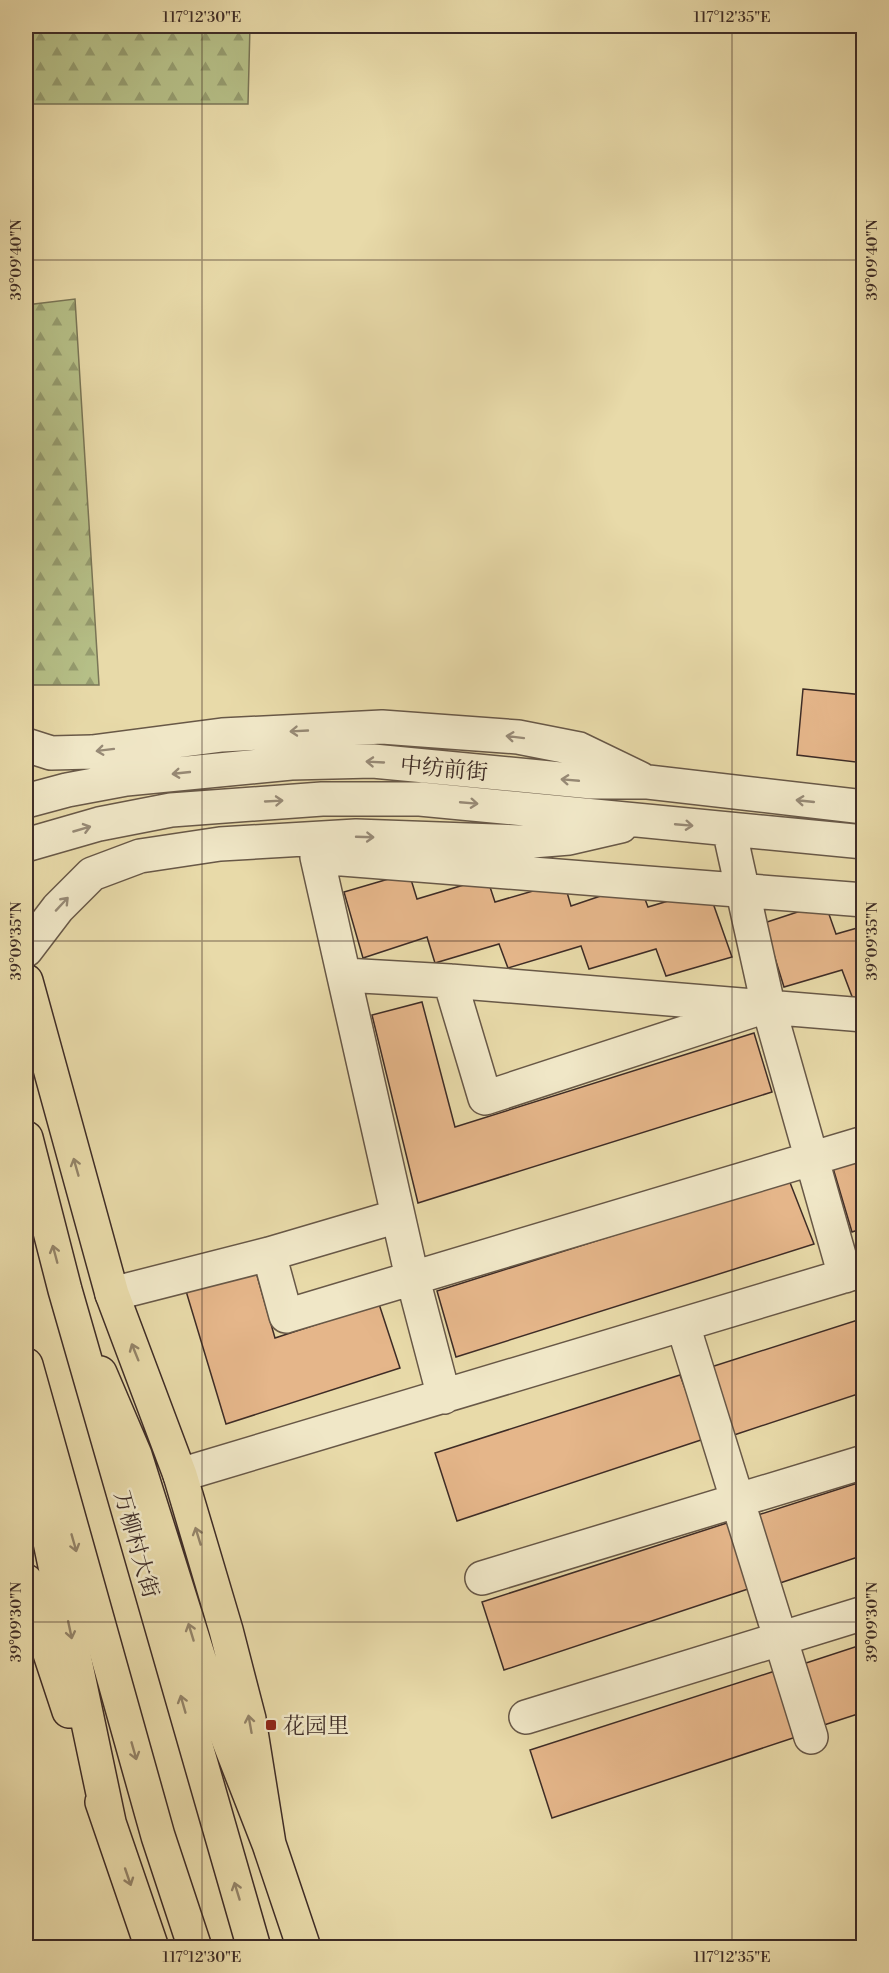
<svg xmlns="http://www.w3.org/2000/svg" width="889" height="1973" font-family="'Libre Bodoni','Noto Serif SC',serif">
<defs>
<pattern id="forest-firs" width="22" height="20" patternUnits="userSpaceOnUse" patternTransform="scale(1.5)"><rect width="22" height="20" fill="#b6c088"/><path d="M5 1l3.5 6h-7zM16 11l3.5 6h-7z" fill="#959c6f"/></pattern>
</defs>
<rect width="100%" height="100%" fill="#e8daa9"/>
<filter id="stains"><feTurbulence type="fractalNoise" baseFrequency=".00333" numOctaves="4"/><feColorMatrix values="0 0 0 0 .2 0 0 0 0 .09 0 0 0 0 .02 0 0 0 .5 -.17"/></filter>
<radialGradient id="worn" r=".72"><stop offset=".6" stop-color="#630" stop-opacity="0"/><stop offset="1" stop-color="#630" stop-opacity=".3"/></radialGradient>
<path fill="url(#forest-firs)" stroke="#7a7657" stroke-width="1.5" d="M26,26H250L248,104H26Z
M75,299L99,685H26V305Z"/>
<path fill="#e5b68a" stroke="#3e2c26" stroke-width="1.5" d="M803,689L864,695V763L797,755Z
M409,873L417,899L487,878L495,902L564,882L571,906L639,883L648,907L708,889L732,957L666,976L656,949L589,969L581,946L508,968L499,944L435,963L427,937L363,958L344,892Z
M825,903L836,934L864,926V996L853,999L842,970L784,987L764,923Z
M422,1002L455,1127L754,1033L772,1092L418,1203L372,1015Z
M864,1159V1228L852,1232L833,1168Z
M789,1180L814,1244L456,1357L437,1291Z
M256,1272L275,1338L379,1304L400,1368L226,1424L186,1291Z
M864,1318V1392L734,1435L711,1367Z
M680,1375L704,1439L457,1521L435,1453Z
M864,1481V1555L780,1583L758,1515Z
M727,1523L751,1588L504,1670L482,1602Z
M864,1644V1712L824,1725L803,1664Z
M775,1671L799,1736L552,1818L530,1750Z"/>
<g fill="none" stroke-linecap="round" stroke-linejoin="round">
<g stroke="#685847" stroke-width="36">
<path id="minor" d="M26,745L51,753L92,752L222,735L382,727L518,737L579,749L641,779
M26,801L67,790L126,779L291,763L373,761L592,782H648L864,807
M729,829L768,1005L845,1276
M26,845L99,824L171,810L322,799H420L864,842
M26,950L58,908L92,874L140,856L220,844L356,836L520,842L569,838L621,826
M344,975L450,981L864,1015
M450,981L485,1098L754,1010
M269,1254L286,1316L864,1143
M112,1294L269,1254L398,1216
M683,1325L811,1737
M444,1397L409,1264L317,857L864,900
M180,1475L864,1270
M482,1578L864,1462
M526,1717L864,1613"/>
</g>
<g stroke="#3e2c26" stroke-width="36">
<path id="major" d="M26,981L112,1294L180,1475L226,1630L249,1719L269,1844
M100,1373L135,1455L209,1690L269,1844L304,1948
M42,1438V1504L109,1822
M26,1581L69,1711
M102,1802L152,1948"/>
</g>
<g stroke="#3e2c26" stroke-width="36">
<path id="highway" d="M26,1138L65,1290L254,1948
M26,1365L158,1836L195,1948"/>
</g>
<use href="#minor" stroke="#f0e7c7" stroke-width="33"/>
<use href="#major" stroke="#e8daa9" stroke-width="33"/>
<use href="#highway" stroke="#e8daa9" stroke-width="33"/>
</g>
<defs><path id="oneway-shaft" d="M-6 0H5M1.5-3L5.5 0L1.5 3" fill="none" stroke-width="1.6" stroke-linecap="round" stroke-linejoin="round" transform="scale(1.5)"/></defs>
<g stroke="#978a76">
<use href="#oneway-shaft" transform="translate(299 731) rotate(177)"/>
<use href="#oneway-shaft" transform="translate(515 737) rotate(-173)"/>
<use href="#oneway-shaft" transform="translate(105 750) rotate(173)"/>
<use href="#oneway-shaft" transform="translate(375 762) rotate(-177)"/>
<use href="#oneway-shaft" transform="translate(181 773) rotate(174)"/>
<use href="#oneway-shaft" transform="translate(570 780) rotate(-175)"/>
<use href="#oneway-shaft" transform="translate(274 801) rotate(-3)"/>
<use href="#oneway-shaft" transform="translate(805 801) rotate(-174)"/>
<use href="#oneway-shaft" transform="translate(469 803) rotate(5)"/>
<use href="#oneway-shaft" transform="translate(684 825) rotate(5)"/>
<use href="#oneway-shaft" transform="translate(82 829) rotate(-16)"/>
<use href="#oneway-shaft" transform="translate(365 837) rotate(2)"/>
<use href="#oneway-shaft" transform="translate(62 904) rotate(-47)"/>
</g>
<g stroke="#938368">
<use href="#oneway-shaft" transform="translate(76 1167) rotate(-106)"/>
<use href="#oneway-shaft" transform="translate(55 1254) rotate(-105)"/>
<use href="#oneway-shaft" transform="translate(135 1352) rotate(-112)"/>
<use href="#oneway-shaft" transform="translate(198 1536) rotate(-107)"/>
<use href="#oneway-shaft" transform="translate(74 1543) rotate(74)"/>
<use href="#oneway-shaft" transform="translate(70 1630) rotate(78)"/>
<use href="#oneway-shaft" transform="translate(191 1632) rotate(-107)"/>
<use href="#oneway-shaft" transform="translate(183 1704) rotate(-106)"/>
<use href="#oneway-shaft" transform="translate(250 1724) rotate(-100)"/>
<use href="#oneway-shaft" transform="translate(134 1751) rotate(74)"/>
<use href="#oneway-shaft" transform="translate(128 1877) rotate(71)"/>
<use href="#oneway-shaft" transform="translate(237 1891) rotate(-107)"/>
</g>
<path fill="none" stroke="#3e2c26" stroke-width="1.5" stroke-opacity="0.45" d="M202,26V1948M732,26V1948M26,260H864M26,941H864M26,1622H864"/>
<rect fill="#8f2418" stroke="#f0e7c7" stroke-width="2" x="265" y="1719" width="12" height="12" rx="3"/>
<g text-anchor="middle" stroke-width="5" stroke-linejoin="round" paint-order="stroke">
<g font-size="22" fill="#3e2c26" stroke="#f0e7c7">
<text transform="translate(444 768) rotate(5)" y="8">中纺前街</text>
<text transform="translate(137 1544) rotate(74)" y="8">万柳村大街</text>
</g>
<g font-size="22" fill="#3e2c26" stroke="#f0e7c7" text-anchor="start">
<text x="283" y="1733">花园里</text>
</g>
</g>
<rect width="889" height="1973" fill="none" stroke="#e8daa9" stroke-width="66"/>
<rect x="33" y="33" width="823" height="1907" fill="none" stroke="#3e2c26" stroke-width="2"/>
<g font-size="15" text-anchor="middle" fill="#3e2c26">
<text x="202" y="22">117°12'30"E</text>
<text x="732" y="22">117°12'35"E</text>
<text transform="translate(16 260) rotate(-90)" y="5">39°09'40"N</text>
<text transform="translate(872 260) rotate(-90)" y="5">39°09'40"N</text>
<text transform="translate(16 941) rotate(-90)" y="5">39°09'35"N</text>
<text transform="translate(872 941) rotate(-90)" y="5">39°09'35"N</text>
<text transform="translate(16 1622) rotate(-90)" y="5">39°09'30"N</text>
<text transform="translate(872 1622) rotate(-90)" y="5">39°09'30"N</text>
<text x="202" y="1962">117°12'30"E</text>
<text x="732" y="1962">117°12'35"E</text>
</g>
<rect width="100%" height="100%" filter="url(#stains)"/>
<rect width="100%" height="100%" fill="url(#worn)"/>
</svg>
